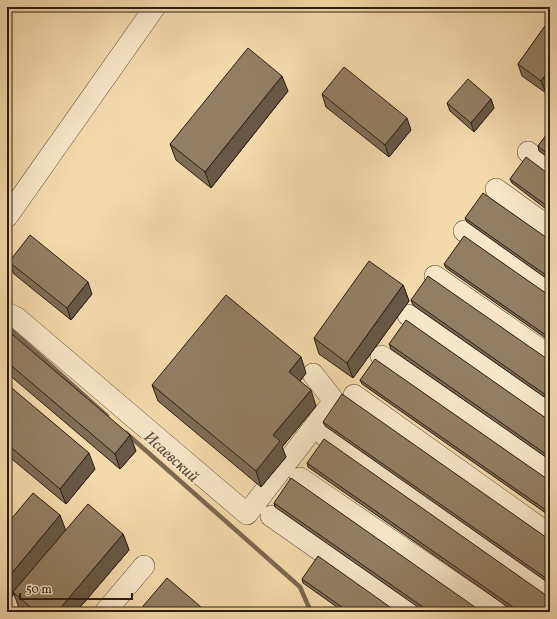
<svg xmlns="http://www.w3.org/2000/svg" width="557" height="619" font-family="Vollkorn,serif">
<rect width="100%" height="100%" fill="#f4d9ab"/>
<filter id="stains"><feTurbulence type="fractalNoise" baseFrequency=".005" numOctaves="4"/><feColorMatrix values="0 0 0 0 .2 0 0 0 0 .09 0 0 0 0 .02 0 0 0 .5 -.17"/></filter>
<radialGradient id="worn" r=".72"><stop offset=".6" stop-color="#630" stop-opacity="0"/><stop offset="1" stop-color="#630" stop-opacity=".3"/></radialGradient>
<g fill="none" stroke-linecap="round" stroke-linejoin="round">
<path stroke="#7c6751" stroke-width="4.5" d="M7,326L107,416
M126,433L300,587L311,612"/>
<g stroke="#5f4b3b" stroke-width="22">
<path id="minor" d="M528,152L550,169
M496,189L550,228
M7,217L155,7
M464,231L550,291
M435,276L550,356
M7,313L17,318L247,514L334,401L313,374
M408,315L550,414
M381,356L550,472
M354,395L550,535
M325,436L550,594
M300,478L496,612
M271,516L408,612
M105,612L144,566"/>
</g>
<use href="#minor" stroke="#f8e6c8" stroke-width="21"/>
</g>
<path fill="#7f6c55" stroke="#2d1c16" d="M550,19V87L546,93L522,76L518,64Z
M288,91L211,188L176,160L170,144Z
M322,94L411,130L389,157L326,107Z
M491,99L494,108L474,132L450,111L447,103Z
M550,130V159L539,151L538,146Z
M550,175V212L512,183L510,179Z
M465,218L550,240V281L467,222Z
M9,262L92,294L71,320L14,274Z
M444,264L550,296V341L446,268Z
M403,285L409,301L353,378L319,354L314,338Z
M411,300L550,361V401L413,305Z
M7,330L136,451L120,469L7,373Z
M389,344L550,421V460L391,349Z
M306,373L300,381L316,406L282,447L286,457L261,487L158,401L152,385Z
M360,380L550,481V516L362,384Z
M7,384L95,469L66,504L7,455Z
M323,422L550,540V584L325,426Z
M307,463L550,612H515L308,467Z
M274,503L482,612H425L275,507Z
M7,524L65,531L123,534L129,550L76,612H23L19,608L14,594L8,601L7,600Z
M302,579L397,612H344L303,583Z"/>
<path fill="#685845" stroke="#2d1c16" d="M550,69V87L546,93L541,81Z
M282,76L288,91L211,188L205,172Z
M491,99L494,108L474,132L471,123Z
M407,118L411,130L389,157L385,145Z
M88,282L92,294L71,320L67,308Z
M403,285L409,301L353,378L347,363Z
M301,357L306,373L294,388L289,372Z
M311,390L316,406L282,447L286,457L261,487L256,471L273,435Z
M130,435L136,451L120,469L115,454Z
M89,453L95,469L66,504L60,489Z
M60,515L66,531L13,592L14,594L8,601L7,599V579Z
M123,534L129,550L76,612H57Z
M201,607L202,612H196Z"/>
<path fill="#947e63" stroke="#2d1c16" d="M550,19V69L541,81L518,64Z
M248,48L282,76L205,172L170,144Z
M344,67L407,118L385,145L322,94Z
M468,79L491,99L471,123L447,103Z
M550,130V156L538,146Z
M526,157L550,175V208L510,179Z
M483,193L550,240V278L465,218Z
M30,235L88,282L67,308L9,262Z
M464,236L550,296V338L444,264Z
M369,261L403,285L347,363L314,338Z
M428,276L550,361V398L411,300Z
M226,295L301,357L289,372L311,390L273,435L280,441L256,471L152,385Z
M406,320L550,421V457L389,344Z
M7,330L130,435L115,454L7,362Z
M375,359L550,481V513L360,380Z
M7,384L89,453L60,489L7,444Z
M342,394L550,540V581L323,422Z
M324,439L550,598V612H520L307,463Z
M291,478L482,612H430L274,503Z
M33,493L60,515L7,579V524Z
M88,504L123,534L57,612H36L13,592Z
M318,556L397,612H349L302,579Z
M167,578L201,607L196,612H138Z"/>
<g text-anchor="middle" stroke-width="4" stroke-linejoin="round" paint-order="stroke">
<g font-size="16" font-style="italic" fill="#5b4838" stroke="#f8e6c8">
<text transform="translate(172 456) rotate(42)" y="6">Исаевский</text>
</g>
</g>
<rect width="557" height="619" fill="none" stroke="#f4d9ab" stroke-width="24"/>
<rect x="8" y="8" width="541" height="603" fill="none" stroke="#2d1c16" stroke-width="2"/>
<rect x="12" y="12" width="533" height="595" fill="none" stroke="#2d1c16"/>
<path d="M20 593v6h112v-6" fill="none" stroke="#2d1c16" stroke-width="2"/>
<text x="26" y="593" font-size="12" fill="#2d1c16" stroke="#f8e6c8" stroke-width="3" paint-order="stroke">50 m</text>
<rect width="100%" height="100%" filter="url(#stains)"/>
<rect width="100%" height="100%" fill="url(#worn)"/>
</svg>
